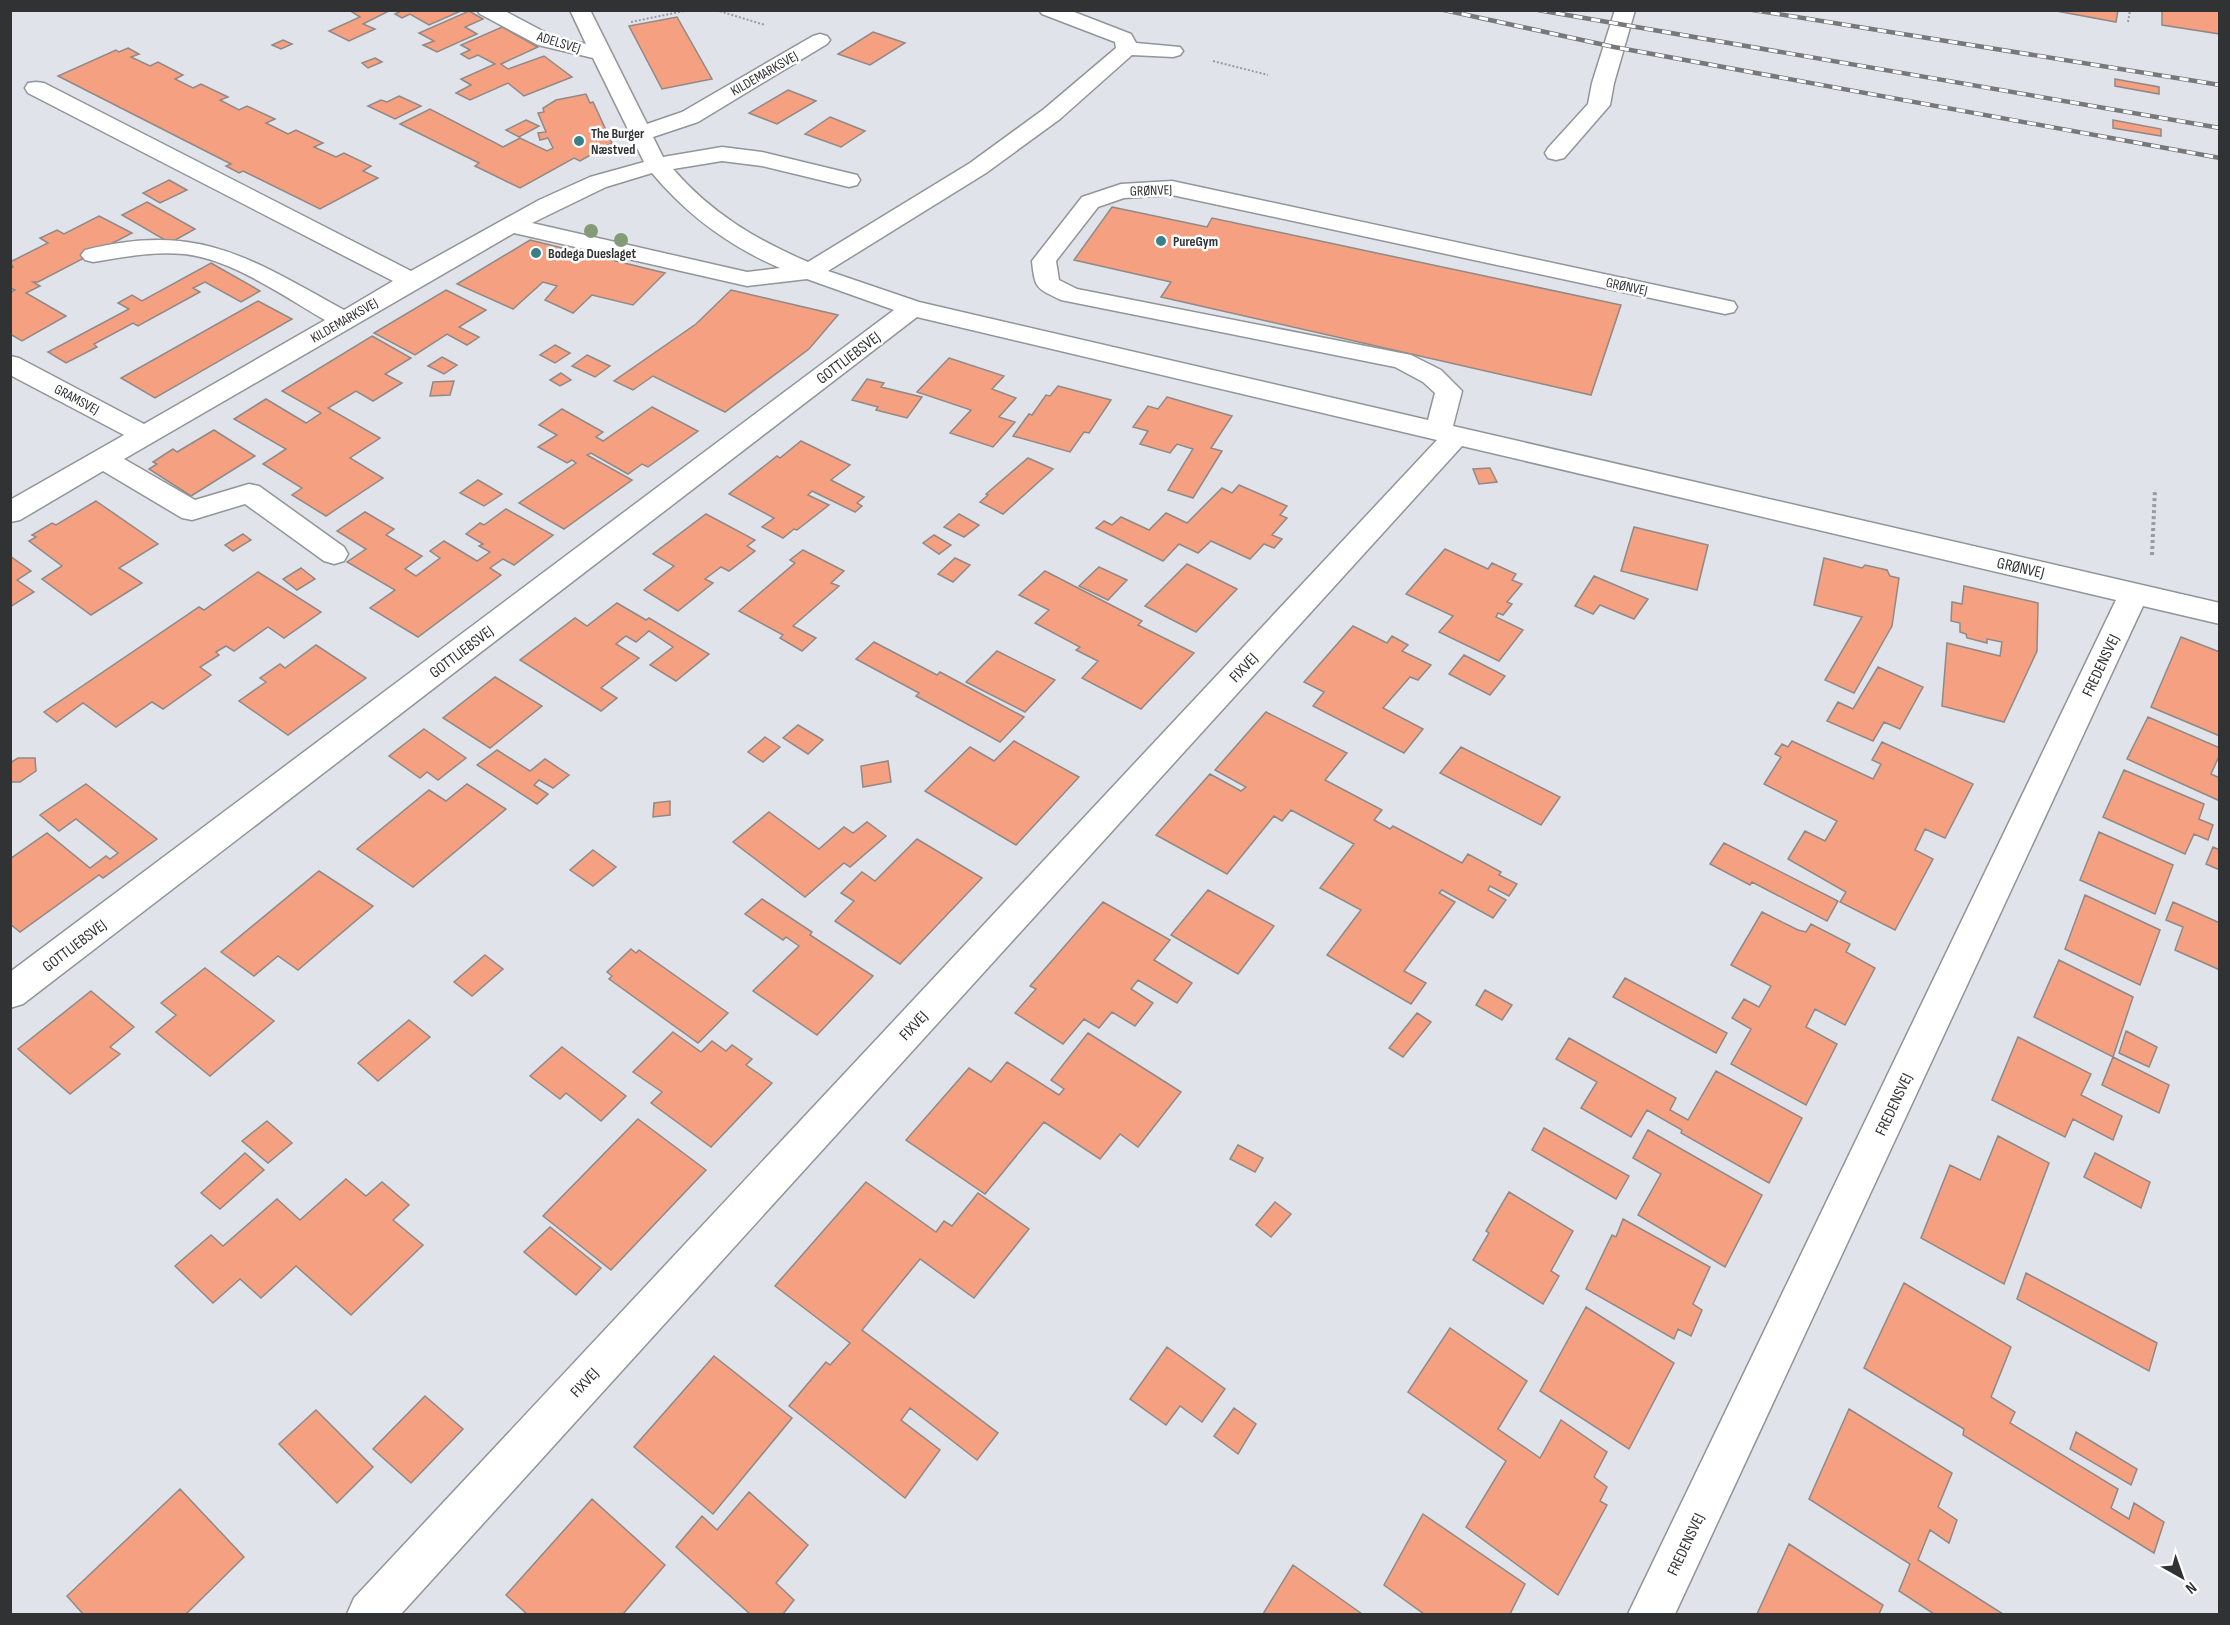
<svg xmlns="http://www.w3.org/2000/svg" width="2230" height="1625" font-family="'Sofia Sans Condensed',sans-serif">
<rect width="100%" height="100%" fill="#e0e3e9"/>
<path fill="#f5a080" stroke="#908987" stroke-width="1.5" d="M384,10L387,12L363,24L375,29L349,41L329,31L360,17L349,10Z
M403,10H463L429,25L410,14L402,18L395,14Z
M2051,10H2118L2116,22Z
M2162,10H2220V34L2162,25Z
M469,11L483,19L465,27L477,34L437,52L423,45L434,41L419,33Z
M677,17L712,79L662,89L629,26Z
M502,27L538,47L501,64L508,69L544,56L572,77L524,96L508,83L470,100L456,93L471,85L461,79L495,64L478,55L469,59L461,54L470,50L461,45Z
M873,32L905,43L870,65L838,54Z
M283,40L292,44L281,49L272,45Z
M128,48L139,54L131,57L150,66L158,62L183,75L175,79L193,88L201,84L228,97L220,100L239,110L247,106L275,119L266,123L288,134L296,130L323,143L314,147L336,157L344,153L371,166L363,171L378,178L320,209L243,171L239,173L226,166L231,164L58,76L116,50L119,52Z
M375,58L382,62L368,68L362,63Z
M2115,79L2159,87V94L2115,86Z
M788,90L816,101L777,124L749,113Z
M586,94L590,103L593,102L612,143L580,161L574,158L520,188L475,166L479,163L400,124L430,109L503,147L520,138L547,151L553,148L548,138L540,140L538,133L546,132L538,113L544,112L543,108L556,100Z
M399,96L421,106L395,119L368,106L381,100L387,102Z
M830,117L865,131L841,147L805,134Z
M526,120L539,126L519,137L506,130Z
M2113,120L2161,129V136L2113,128Z
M169,180L187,190L160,203L143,193Z
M147,202L195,229L170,243L122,215Z
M1112,207L1207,227L1212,218L1621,305L1591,395L1161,297L1171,282L1074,260Z
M99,216L132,233L38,282H33L40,286L26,293L66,316L22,341L10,334V293L15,290L10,288V269L13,267L10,262L48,243L40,238L57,230L64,234Z
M530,240L665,273L633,305L592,295L573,313L545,300L557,286L543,282L513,309L457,284Z
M211,263L260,291L241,302L205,282L193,288L200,292L138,326L133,323L94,344L97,347L66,363L48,352L129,309L118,303L132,295L142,301Z
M446,290L486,310L459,327L479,337L467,345L447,334L415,355L374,333Z
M731,290L838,315L809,349L725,412L653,376L633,390L614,381L696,324Z
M258,301L292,319L155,398L121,378Z
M372,336L411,358L385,374L402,383L373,401L356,391L328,408L380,438L350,458L383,478L326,516L292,495L302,488L263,464L286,449L234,419L266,399L306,423L321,413L282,391Z
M555,345L570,353L555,363L540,355Z
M587,355L610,366L595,377L572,366Z
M442,357L457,365L444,374L428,366Z
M949,358L1004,376L992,389L1016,398L999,417L1015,422L993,447L950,433L971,410L917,392Z
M561,373L571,380L560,386L550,380Z
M867,379L884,383L881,387L922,397L907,418L876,410L878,407L852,400Z
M454,381L450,395L430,396L433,382Z
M1058,386L1111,400L1089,433L1084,432L1070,452L1013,436L1029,414L1032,415L1046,395L1050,396Z
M1167,397L1232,416L1211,448L1222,451L1193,498L1168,490L1193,449L1177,444L1170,453L1140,444L1148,431L1133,427L1148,406L1158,409Z
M652,407L698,431L648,467L642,464L628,474L591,453L587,455L632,480L564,529L519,503L576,463L572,460L567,463L538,447L557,435L539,425L562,409L603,432L596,437L603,441Z
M214,430L255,456L191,496L149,469L157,464L153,462L173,449L177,452Z
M801,441L850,465L831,480L864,497L857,503L862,506L855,512L812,491L808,495L829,505L797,530L794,529L783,538L762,527L774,518L729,494L777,456L780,458Z
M1028,458L1053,469L1003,514L980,502L988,495L986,494Z
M1490,468L1497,482L1479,484L1473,469Z
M478,480L502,494L484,506L460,493Z
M1239,485L1287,506L1280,515L1287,518L1272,535L1282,539L1274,548L1264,544L1250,559L1211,541L1198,553L1179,544L1163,561L1096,528L1104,521L1112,525L1121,517L1149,530L1166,513L1187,523L1222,488L1232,493Z
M96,501L158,544L119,568L142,583L91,615L42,579L62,566L29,541L36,537L32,535L52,523L56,525Z
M506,509L553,535L514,565L503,559L490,568L501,575L418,637L370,608L395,590L347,562L366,549L337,531L365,512L394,529L386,535L422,556L405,569L416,576L440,558L430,551L444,541L477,561L490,552L479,546L483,544L466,534L480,523L484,525Z
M706,514L755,540L747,546L755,551L729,571L721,567L705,579L713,583L678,611L644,590L674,566L653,554Z
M959,514L979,525L964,537L944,527Z
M1634,527L1708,545L1697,590L1621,571Z
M243,534L251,540L233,551L225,545Z
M934,535L951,545L939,554L923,543Z
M1445,549L1488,569L1492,563L1516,574L1512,580L1522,584L1507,602L1512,604L1503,615L1498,613L1496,617L1523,630L1499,661L1439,632L1453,616L1406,594Z
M803,550L844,571L831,583L839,586L793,626L816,638L802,651L780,638L783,635L739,611L795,563L790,560Z
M10,556L31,571L17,580L34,592L10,607Z
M955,558L970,565L953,582L938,574Z
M1824,558L1862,568L1865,565L1887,570L1890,576L1899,578L1892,626L1854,693L1825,680L1862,617L1814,605Z
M1187,564L1237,589L1196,632L1145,606Z
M1099,567L1127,580L1108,600L1079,586Z
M301,568L315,579L297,590L283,579Z
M1045,571L1142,621L1138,625L1194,653L1141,709L1082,678L1098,661L1076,650L1080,647L1035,623L1049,610L1019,595Z
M258,572L321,612L284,638L268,627L234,651L226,646L216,652L219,655L200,667L211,675L163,709L152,702L116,727L83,703L57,722L44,712L199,607L204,610Z
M1594,576L1648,599L1634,619L1600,605L1593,614L1575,606Z
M1964,586L2038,603L2037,651L2004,722L1942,706L1947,643L2000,656L2002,642L1987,639V643L1967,638L1966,634L1960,632V623L1951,621L1952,602L1962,604Z
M617,603L646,620L649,618L709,654L676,681L650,665L673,647L649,631L636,642L626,636L616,644L639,658L601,688L617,698L601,711L520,660L575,618L587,626Z
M1353,626L1387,643L1392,636L1408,645L1402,651L1431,665L1418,680L1410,677L1383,708L1423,729L1404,753L1313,706L1324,692L1304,682Z
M2181,637L2220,652V736L2151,707Z
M874,642L937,675L940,672L1024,717L1000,742L916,696L919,693L856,659Z
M316,645L366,678L288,735L239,701L266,682L260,678L280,664L285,668Z
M997,651L1055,680L1025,712L966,682Z
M1464,655L1505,676L1490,695L1449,674Z
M1878,667L1923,687L1900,729L1884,722L1873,741L1827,721L1838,702L1853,709Z
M495,677L542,706L490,748L443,718Z
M1266,712L1347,753L1325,780L1382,810L1374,820L1390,829L1393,826L1462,863L1468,854L1501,872L1499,875L1517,884L1509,896L1490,886L1488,890L1506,900L1493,918L1442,890L1439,893L1455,902L1404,971L1426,983L1411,1004L1327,955L1361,910L1320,888L1354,844L1291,810L1282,821L1274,816L1227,874L1156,835L1210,774L1241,791L1246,787L1215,770Z
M2148,717L2220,748V754L2211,774L2220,778V801L2127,759Z
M798,725L823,740L808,754L783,738Z
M424,729L466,758L438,780L427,772L420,778L389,756Z
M765,737L780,747L763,762L748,752Z
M1014,741L1079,777L1016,845L925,791L970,747L994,761Z
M1792,741L1873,779L1881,764L1872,760L1882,742L1973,784L1945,838L1925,829L1915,850L1933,859L1895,930L1840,902L1846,892L1788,859L1805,831L1825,841L1837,821L1764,784L1781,757L1775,754L1782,744L1788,747Z
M1461,747L1560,797L1541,825L1440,773Z
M497,750L530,771L545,759L569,775L553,788L539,780L534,785L548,794L537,804L477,765Z
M18,758H35L36,771L20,782H10V763Z
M888,761L891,782L863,787L861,766Z
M2124,770L2204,804L2199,819L2213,825L2208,840L2194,834L2185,854L2103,817Z
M86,784L157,839L103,878L99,875L20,932L10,924V859L47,833L90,868L106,856L110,859L118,853L76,819L59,831L40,815Z
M467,784L506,809L413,887L357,849L429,790L446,801Z
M670,801V815L653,817L654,803Z
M769,812L819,849L844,827L853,833L867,822L886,836L850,867L844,863L805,897L733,842Z
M2099,832L2173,865L2155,914L2080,880Z
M917,839L982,878L900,964L835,921L854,901L841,893L862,872L875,881Z
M1724,843L1838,901L1827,921L1752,882L1750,885L1710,864Z
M2213,847L2220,850V870L2206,864Z
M593,850L616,867L593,886L570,870Z
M319,871L373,906L298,970L278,956L254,976L221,952Z
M1208,890L1274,926L1238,974L1171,935Z
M2085,895L2160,930L2140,985L2065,949Z
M762,899L812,932L810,935L873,976L817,1035L753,991L799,946L786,937L783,940L745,914Z
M1103,902L1170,940L1154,960L1192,983L1177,1003L1138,980L1131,989L1153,1003L1135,1026L1112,1012L1099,1028L1084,1019L1063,1044L1015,1013L1036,989L1030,986Z
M2173,902L2220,923V970L2175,950L2183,927L2166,920Z
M1762,912L1798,930L1806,932L1811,924L1850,944L1846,952L1875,968L1845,1025L1815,1009L1806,1027L1837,1044L1806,1105L1731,1064L1751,1029L1732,1018L1744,999L1759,1007L1771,986L1731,965Z
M631,949L636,953L639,950L728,1013L698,1043L609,979L612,976L607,972Z
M485,955L503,969L472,996L454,982Z
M2059,960L2133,997L2113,1057L2034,1017Z
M205,968L274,1021L210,1076L156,1032L176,1015L161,1003Z
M1625,978L1727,1033L1716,1053L1613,997Z
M1485,990L1512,1005L1502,1020L1476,1005Z
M91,991L134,1027L110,1047L120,1054L70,1094L18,1049Z
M1417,1013L1431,1022L1403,1057L1389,1048Z
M409,1020L430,1037L378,1081L358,1063Z
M2126,1031L2157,1047L2149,1067L2119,1053Z
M673,1032L701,1052L712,1041L726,1051L732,1045L752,1059L746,1065L772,1083L711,1147L651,1103L662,1092L633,1072Z
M1088,1033L1181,1092L1138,1147L1120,1134L1100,1159L1044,1122L985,1194L906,1140L969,1068L991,1082L1007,1062L1059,1095L1064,1089L1051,1080Z
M2018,1037L2091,1074L2081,1095L2122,1116L2113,1140L2073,1119L2065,1137L1992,1100Z
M1569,1038L1676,1098L1670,1110L1688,1120L1716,1071L1802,1118L1769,1183L1681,1133L1682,1130L1647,1110L1631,1137L1581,1108L1597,1082L1556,1059Z
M562,1047L626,1096L601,1121L566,1093L560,1099L530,1076Z
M2113,1057L2169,1085L2159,1113L2102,1085Z
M638,1119L706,1170L611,1270L543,1216Z
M267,1121L292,1143L268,1163L242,1141Z
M1544,1128L1629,1176L1616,1199L1532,1150Z
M1648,1130L1762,1195L1725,1267L1638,1215L1661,1174L1633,1158Z
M1998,1136L2049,1163L2004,1284L1921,1238L1950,1165L1980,1180Z
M1238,1145L1263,1158L1255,1172L1230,1159Z
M245,1153L264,1170L220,1209L201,1193Z
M2095,1153L2150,1182L2141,1208L2084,1177Z
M346,1179L366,1196L382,1182L409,1205L393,1220L423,1245L351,1315L296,1266L261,1298L240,1279L213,1303L175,1266L211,1235L223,1246L277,1199L300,1220Z
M866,1182L936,1232L944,1221L952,1226L978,1193L1029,1229L974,1298L920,1259L862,1330L998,1433L977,1460L910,1408L901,1420L940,1450L905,1498L789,1406L826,1362L830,1365L850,1343L775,1286Z
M1509,1192L1573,1231L1551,1271L1559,1276L1543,1304L1473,1260L1489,1233L1486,1231Z
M1275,1202L1291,1214L1271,1237L1256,1225Z
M1623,1219L1710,1267L1693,1304L1702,1310L1691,1336L1678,1329L1674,1339L1586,1289L1612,1235L1616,1237Z
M550,1227L601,1268L576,1295L524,1252Z
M2026,1273L2157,1343L2149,1371L2017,1299Z
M1904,1283L2011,1347L1991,1397L2015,1412L2010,1423L2118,1489L2111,1508L2129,1519L2134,1503L2164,1522L2154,1553L1963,1435L1964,1429L1864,1368Z
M1586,1307L1674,1363L1629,1449L1540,1391Z
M1450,1328L1527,1381L1498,1429L1540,1458L1561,1420L1607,1452L1594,1477L1607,1487L1600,1501L1607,1505L1558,1595L1466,1527L1506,1461L1408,1392Z
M1167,1347L1225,1389L1202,1422L1180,1406L1166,1425L1130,1399Z
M714,1356L792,1418L713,1514L634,1447Z
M425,1396L463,1429L411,1483L373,1449Z
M1234,1408L1256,1424L1238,1454L1214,1436Z
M1849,1409L1952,1473L1938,1507L1957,1520L1949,1543L1930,1530L1918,1560L2003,1614H1934L1899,1591L1910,1564L1809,1499Z
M316,1410L373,1467L337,1503L279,1444Z
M2076,1432L2137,1469L2131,1485L2070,1449Z
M180,1489L244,1557L186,1614H83L67,1596Z
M749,1492L808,1545L776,1583L794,1600L783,1614H750L676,1547L702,1516L717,1530Z
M592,1499L665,1565L623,1614H527L506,1595Z
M1423,1514L1525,1584L1510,1614H1424L1384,1585Z
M1789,1544L1883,1605L1879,1614H1757Z
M1293,1565L1362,1614H1263Z"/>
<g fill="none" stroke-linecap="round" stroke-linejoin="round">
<g stroke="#92949a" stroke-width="3">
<path id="minor" d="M477,10H503L552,36L586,44L570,10H590L647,124L682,112L813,36L820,34L827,36L830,40L827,44L698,122L653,137L663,157L722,147L762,152L857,175L860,180L857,185L849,187L762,166L722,161L673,169C710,212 756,240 808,262L970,163L1044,109L1116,48L1115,42L1042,14L1039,10H1069L1131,34L1136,43L1180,47L1183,51L1180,55L1173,57L1132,55L1060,119L986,173L828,271L919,302L1428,420L1435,393L1423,382L1395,367L1061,300C1036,288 1035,289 1032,261L1082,197L1121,184L1172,181L1725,300L1734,302L1737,307L1734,312L1725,314L1172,195L1124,198L1098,207L1056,261L1059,280L1077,289L1411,355L1441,370L1462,391L1453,426L2220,603V624L2143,606L1675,1614H1628L2116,600L1462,446L401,1614H347L354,1598L1437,440L917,317L23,1004L10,1008V972L894,310L807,279L747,286L514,233L124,459L195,500L249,484L259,486L344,547L348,554L344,561L334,564L324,561L245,504L192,520L182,518L103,471L20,520L10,522V500L124,435L10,375V356L19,358L144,424L325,320C285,297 232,259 184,254C154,251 123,257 93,262L85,260L81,255L85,250C198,222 248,257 344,310L393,281L28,93L25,88L28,83L36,82L44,83L411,271L539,200L590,177L644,162L593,58L538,45L480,14ZM652,173C688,216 729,246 780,268L747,272L532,223L606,187Z
M1615,10H1635L1614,83L1610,105L1564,158L1556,160L1548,158L1545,153L1548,148L1588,104L1592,83Z"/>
</g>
<path stroke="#999ba0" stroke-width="2" stroke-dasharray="2 2" stroke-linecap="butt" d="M716,10L765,25
M631,22L689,10
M2128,22L2130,10
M1213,61L1268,75"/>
<path stroke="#999ba0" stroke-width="4" stroke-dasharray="3 3" stroke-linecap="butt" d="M2152,555L2155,489"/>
<use href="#minor" fill="#fff" fill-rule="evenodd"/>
<g stroke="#77787c" stroke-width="4.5">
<path id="rail" d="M1444,10L1614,47L2220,158
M1538,10L2220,128
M1753,10L2220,85"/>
</g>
<use href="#rail" stroke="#fff" stroke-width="3" stroke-dasharray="9" stroke-linecap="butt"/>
</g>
<g fill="#839c77">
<circle cx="591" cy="231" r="7"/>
<circle cx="621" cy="240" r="7"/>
</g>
<g fill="#398089" stroke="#fff" stroke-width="2">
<circle cx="579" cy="141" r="6"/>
<circle cx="1161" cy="241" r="6"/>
<circle cx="536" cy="253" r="6"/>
</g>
<g text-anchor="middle" stroke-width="5" stroke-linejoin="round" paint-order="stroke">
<g font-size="14" fill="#313234" stroke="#fff">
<text transform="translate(559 42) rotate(17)" y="5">ADELSVEJ</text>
<text transform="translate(764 73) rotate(-30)" y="5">KILDEMARKSVEJ</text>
<text transform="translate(1151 190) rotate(-2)" y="5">GRØNVEJ</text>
<text transform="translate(1627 286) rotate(12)" y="5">GRØNVEJ</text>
<text transform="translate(344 320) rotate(-30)" y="5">KILDEMARKSVEJ</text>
<text transform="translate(77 399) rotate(28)" y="5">GRAMSVEJ</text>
</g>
<g font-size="14" font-weight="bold" fill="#313234" stroke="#fff" text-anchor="start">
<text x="591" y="138">The Burger<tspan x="591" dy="16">Næstved</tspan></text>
<text x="1173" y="246">PureGym</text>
<text x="548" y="258">Bodega Dueslaget</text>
</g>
<g font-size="16" fill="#313234" stroke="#fff">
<text transform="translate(848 357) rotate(-37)" y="6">GOTTLIEBSVEJ</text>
<text transform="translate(2021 567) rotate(13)" y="6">GRØNVEJ</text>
<text transform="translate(461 651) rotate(-37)" y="6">GOTTLIEBSVEJ</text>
<text transform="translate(2100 665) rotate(-65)" y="6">FREDENSVEJ</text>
<text transform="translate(1243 667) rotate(-47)" y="6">FIXVEJ</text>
<text transform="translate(74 945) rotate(-37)" y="6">GOTTLIEBSVEJ</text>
<text transform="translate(913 1025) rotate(-47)" y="6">FIXVEJ</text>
<text transform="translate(1893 1104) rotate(-65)" y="6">FREDENSVEJ</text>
<text transform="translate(584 1382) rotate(-47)" y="6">FIXVEJ</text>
<text transform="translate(1685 1544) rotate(-65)" y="6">FREDENSVEJ</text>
</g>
</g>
<rect width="2230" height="1625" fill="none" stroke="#313234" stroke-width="24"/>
<g transform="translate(2182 1577) rotate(140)" stroke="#ffffff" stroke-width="4.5" paint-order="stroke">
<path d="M0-4.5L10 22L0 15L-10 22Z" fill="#313234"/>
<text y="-9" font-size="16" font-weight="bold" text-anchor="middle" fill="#313234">N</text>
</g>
</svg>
